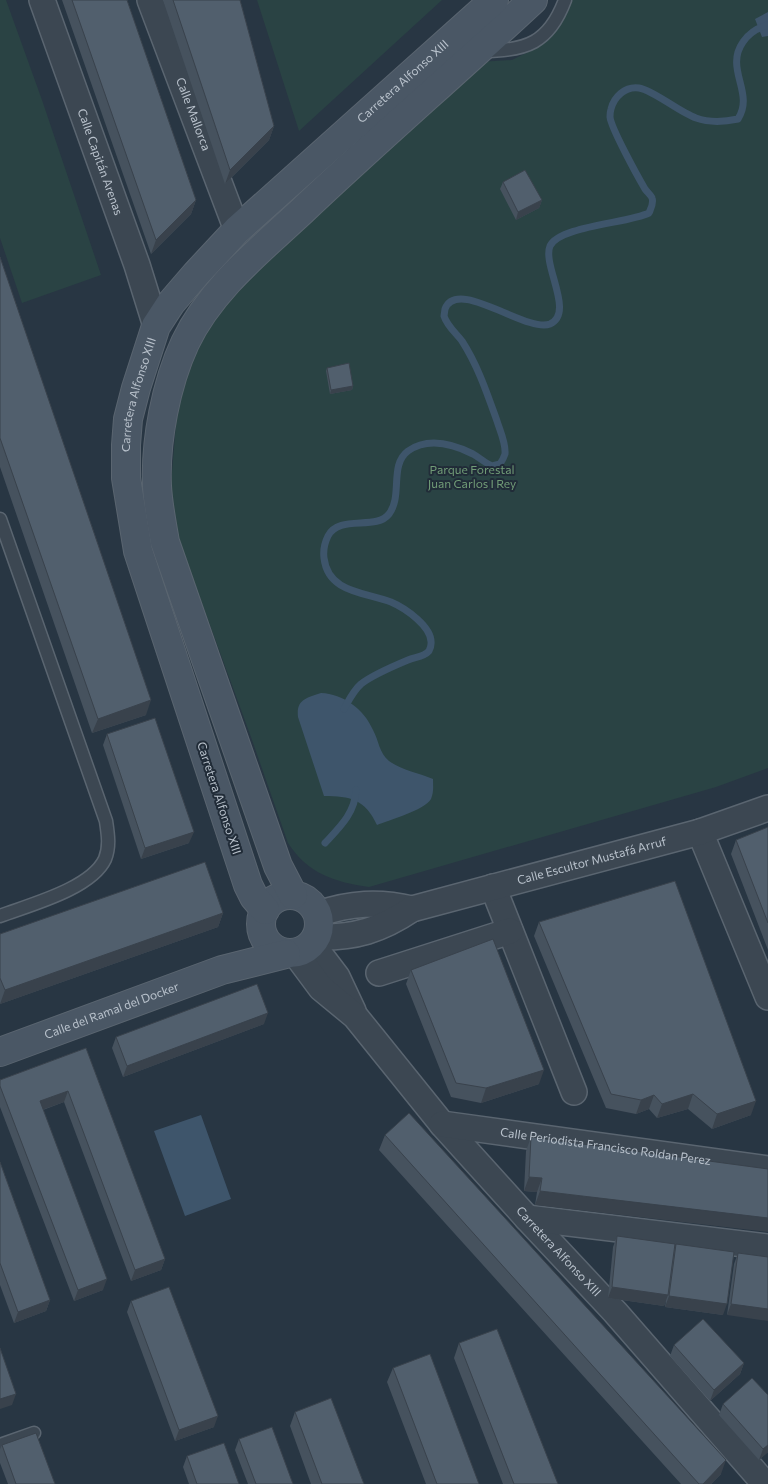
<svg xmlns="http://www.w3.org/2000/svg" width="768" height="1484" font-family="Commissioner,sans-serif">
<rect width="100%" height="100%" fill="#283643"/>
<path fill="#2a4344" d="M0,0H6L42,100L101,275L22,303L0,238Z
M257,0H442L299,131Z
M570,0H768V768L716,787L369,887C335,882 308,874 288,843L251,737L178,538L170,497L177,411L196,346L217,315L272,255L479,62L512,60L534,49L556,30Z"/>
<path fill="#3e556b" d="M768,12V36L762,37L755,19Z
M321,693C343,694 364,709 373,730C379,741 379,753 389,761C401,770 419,773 433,779C433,786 434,792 431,799C425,810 389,820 377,825C365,799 350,796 324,796L298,717C296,699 307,698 321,693Z
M201,1115L231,1199L185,1216L154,1131Z"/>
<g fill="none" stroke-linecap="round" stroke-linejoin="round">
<path stroke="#3e556b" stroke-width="7" d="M344,709C349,700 353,691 361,684C371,676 396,665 408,660C415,657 424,657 429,651C430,649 431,646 431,644C433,627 405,608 391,602C365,592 328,593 324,558C323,550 324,544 328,536C339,514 376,531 389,514C403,496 389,465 408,451C428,437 453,444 473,454C480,458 485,463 492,466L500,464C502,461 504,457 505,454C506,443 500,431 497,421C487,393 478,366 462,341C456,333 447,326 444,316C444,316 445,309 445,309C457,277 526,333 550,324C575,313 542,265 550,246C559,226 629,223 649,213C651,208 654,203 652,198C651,195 647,192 645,189C638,177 611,128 610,117C610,114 610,112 611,109C614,97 625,86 639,88C653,90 679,112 696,118C710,123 724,122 738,119C755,93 724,69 743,42C749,33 757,28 768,25
M325,843C340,827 355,813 356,790"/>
<g stroke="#5a6570" stroke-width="15">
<path id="service" d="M483,51C526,51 549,43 565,0
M0,519L106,821C108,834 110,847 105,859C91,889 29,905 0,916
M0,1445L34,1433"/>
</g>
<g stroke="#5a6570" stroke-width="28">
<g id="minor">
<path id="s1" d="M42,0L137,265L156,326"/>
<path id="s2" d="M150,0L237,230"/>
<path d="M700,832L768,997"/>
<path d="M493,887L574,1092"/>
<path d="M318,914C350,903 379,901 412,909"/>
<path id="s3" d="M316,937C355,938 381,930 412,909L700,832L768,808"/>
<path d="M312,944L337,977L353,1011"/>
<path id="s4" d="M295,953L321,988L355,1016L442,1124L527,1218L615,1312L765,1484"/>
<path d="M379,973L510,931"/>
<path id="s5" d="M442,1124L768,1169"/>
<path d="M527,1218L768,1247"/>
</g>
</g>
<g stroke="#5a6570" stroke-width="30">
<g id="secondary">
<circle cx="290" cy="924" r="29"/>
<path d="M293,895L278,866L165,542C162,524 158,505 157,486C155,441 166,384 185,343C210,290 260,250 302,211C378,139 457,71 533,0"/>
<path id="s6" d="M265,910L254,897L248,885L138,551L126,478V445L128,419L136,388L156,326L171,303L196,274L237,230L494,0"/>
<path id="s7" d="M0,1052L222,970L286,954"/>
</g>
</g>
<use href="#service" stroke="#3c4752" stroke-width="12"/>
<use href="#minor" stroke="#3c4752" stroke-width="25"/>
<use href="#secondary" stroke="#4a5765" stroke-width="28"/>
</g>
<path fill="#46525e" d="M62,0H127L196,200L191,214L151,254Z
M163,0H240L274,126L269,140L225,184Z
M503,182L542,200L539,208L516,220L500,189Z
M0,257L146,715L92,733L0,467Z
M327,368L353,386L352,390L330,394L326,371Z
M107,734L189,843L141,859L103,745Z
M768,827V950L731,854L736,840Z
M223,913L218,927L0,1004V934Z
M539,922L751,1115L712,1129L688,1109L657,1118L649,1109L636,1114L606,1108L534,936Z
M411,970L539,1084L481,1103L451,1097L406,984Z
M264,1024L123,1077L112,1048L116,1037Z
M86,1048L165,1259L161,1270L131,1281L64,1102L43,1110L103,1290L74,1301L0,1107V1080Z
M385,1135L721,1474L711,1484H681L379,1150Z
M531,1137L768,1169L535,1205L537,1192L524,1191L526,1151Z
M0,1162L50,1300L46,1311L14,1323L0,1285Z
M617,1236L674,1251L676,1244L723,1315L665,1307L666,1300L664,1306L608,1298L613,1247Z
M738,1253L768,1257L727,1315L734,1264Z
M131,1301L214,1427L175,1441L127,1312Z
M459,1343L558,1484H503L454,1358Z
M674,1345L744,1363L740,1374L710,1401L670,1356Z
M393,1368L479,1484H426L387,1382Z
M723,1404L768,1452L759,1460L719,1415Z
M295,1412L364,1484H311L290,1426Z
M239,1439L293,1484H248L235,1450Z
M2,1445L55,1484H8L0,1463V1449Z
M187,1456L239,1484H189L183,1467Z"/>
<path fill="#39424c" d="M274,126L269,140L225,184L230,170Z
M196,200L191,214L151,254L156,240Z
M542,200L539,208L516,220L518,212Z
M353,386L352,390L330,394L331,390Z
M151,700L146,715L92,733L98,719Z
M194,832L189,843L141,859L145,848Z
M223,913L218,927L0,1004L5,990Z
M268,1013L264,1024L123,1077L127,1066Z
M544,1070L539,1084L481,1103L486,1088Z
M68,1091L64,1102L36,1112L40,1101Z
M693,1094L688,1109L657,1118L662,1104Z
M654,1095L649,1109L636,1114L641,1100Z
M756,1101L751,1115L712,1129L717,1114Z
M529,1177L542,1178L537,1192L524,1191Z
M540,1191L768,1218V1232L535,1205Z
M165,1259L161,1270L131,1281L135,1270Z
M107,1279L103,1290L74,1301L78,1290Z
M612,1287L668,1295L664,1306L608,1298Z
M669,1296L727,1304L723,1315L665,1307Z
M50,1300L46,1311L14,1323L18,1312Z
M731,1304L768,1309V1321L727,1315Z
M744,1363L740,1374L710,1401L714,1390Z
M16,1394L12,1405L0,1409V1399Z
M218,1416L214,1427L175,1441L179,1430Z
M768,1445V1452L759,1460L763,1449Z
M726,1460L721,1474L711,1484H703Z"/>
<path fill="#515f6d" stroke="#39424c" d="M72,0H127L196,200L156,240Z
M173,0H240L274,126L230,170Z
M525,170L542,200L518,212L503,182Z
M0,257L151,700L98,719L0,438Z
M349,363L353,386L331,390L327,368Z
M155,718L194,832L145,848L107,734Z
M768,827V923L736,840Z
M205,862L223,913L5,990L0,978V934Z
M675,881L756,1101L717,1114L693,1094L662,1104L654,1095L641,1100L611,1094L539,922Z
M493,939L544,1070L486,1088L456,1083L411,970Z
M257,984L268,1013L127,1066L116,1037Z
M86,1048L165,1259L135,1270L68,1091L40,1101L107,1279L78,1290L0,1086V1080Z
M409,1113L726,1460L703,1484H699L385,1135Z
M531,1137L768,1169V1218L540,1191L542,1178L529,1177Z
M0,1162L50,1300L18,1312L0,1263Z
M617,1236L675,1244L668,1295L612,1287Z
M676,1244L734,1252L727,1304L669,1296Z
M738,1253L768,1257V1309L731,1304Z
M169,1287L218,1416L179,1430L131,1301Z
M703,1319L744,1363L714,1390L674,1345Z
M497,1329L558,1484H514L459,1343Z
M0,1348L16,1394L0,1399Z
M430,1354L479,1484H437L393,1368Z
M752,1378L768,1395V1445L763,1449L723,1404Z
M331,1398L364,1484H322L295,1412Z
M272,1427L293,1484H256L239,1439Z
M36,1433L55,1484H16L2,1445Z
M224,1443L239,1484H197L187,1456Z"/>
<g text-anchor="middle" stroke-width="4" stroke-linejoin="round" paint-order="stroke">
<g font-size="12" fill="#b9c2cc" stroke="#212c38">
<text dy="4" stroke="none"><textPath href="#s6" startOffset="961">Carretera Alfonso XIII</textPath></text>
<text dy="4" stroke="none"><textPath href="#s2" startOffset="122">Calle Mallorca</textPath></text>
<text dy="4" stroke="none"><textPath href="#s1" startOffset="172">Calle Capitán Arenas</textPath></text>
<text dy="4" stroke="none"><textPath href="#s6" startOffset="541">Carretera Alfonso XIII</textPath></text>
<text transform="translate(219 798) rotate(72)" y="4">Carretera Alfonso XIII</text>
<text dy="4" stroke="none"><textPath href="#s3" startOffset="288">Calle Escultor Mustafá Arruf</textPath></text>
<text dy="4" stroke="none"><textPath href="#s7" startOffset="119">Calle del Ramal del Docker</textPath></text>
<text dy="4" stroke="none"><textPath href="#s5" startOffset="165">Calle Periodista Francisco Roldan Perez</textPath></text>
<text dy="4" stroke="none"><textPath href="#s4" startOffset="399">Carretera Alfonso XIII</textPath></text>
</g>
<g font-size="12" fill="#719c77" stroke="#212c38">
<text x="472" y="474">Parque Forestal<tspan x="472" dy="14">Juan Carlos I Rey</tspan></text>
</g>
</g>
</svg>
